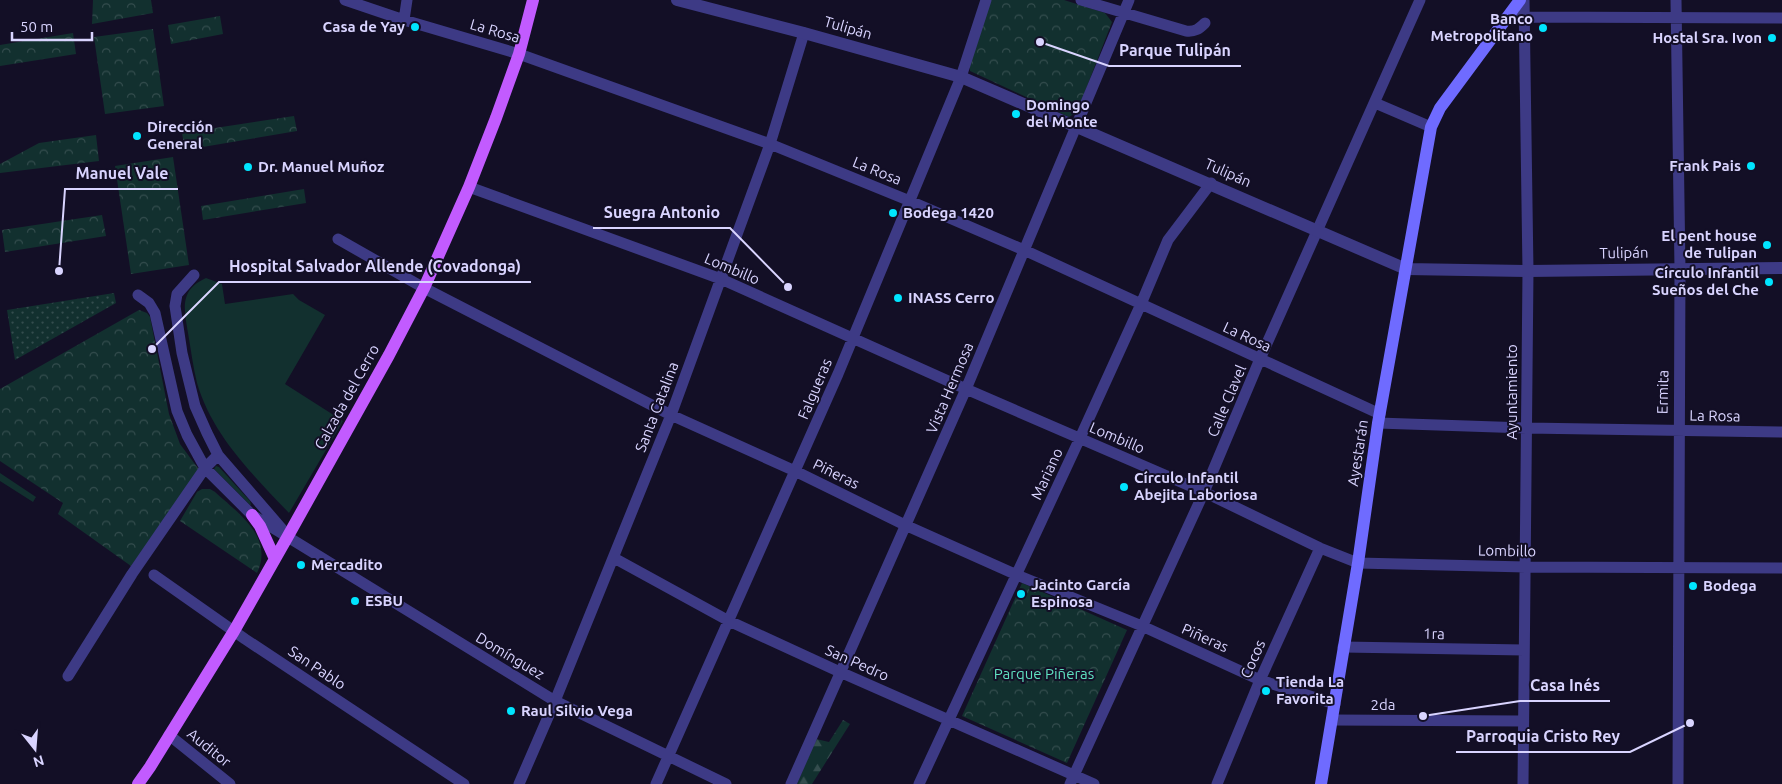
<svg xmlns="http://www.w3.org/2000/svg" width="1782" height="784" font-family="Ubuntu,sans-serif">
<defs>
<pattern id="grass-dots" width="8" height="8" patternUnits="userSpaceOnUse" patternTransform="scale(1.25)"><rect width="8" height="8" fill="#12302f"/><path d="M2 2h.1M6 6h.1" fill="none" stroke="#344d4e" stroke-width="1.8" stroke-linecap="round"/></pattern>
<pattern id="forest-firs" width="22" height="20" patternUnits="userSpaceOnUse" patternTransform="scale(1.25)"><rect width="22" height="20" fill="#12302f"/><path d="M5 1l3.5 6h-7zM16 11l3.5 6h-7z" fill="#344d4e"/></pattern>
<pattern id="park-crowns" width="20" height="18" patternUnits="userSpaceOnUse" patternTransform="scale(1.25)"><rect width="20" height="18" fill="#12302f"/><path d="M2 6a3 3 0 1 1 6 0M12 15a3 3 0 1 1 6 0" fill="none" stroke="#344d4e"/></pattern>
</defs>
<rect width="100%" height="100%" fill="#130f26"/>
<path fill="url(#grass-dots)" d="M114,293L116,303L15,360L7,310Z"/>
<path fill="url(#forest-firs)" d="M843,720L850,724L812,784H797L816,739L829,742Z"/>
<path fill="url(#park-crowns)" d="M93,0H151L153,13L92,24Z
M990,0H1064L1105,13L1112,22L1077,112L1069,117L970,71V63Z
M220,16L223,34L171,44L168,25Z
M153,29L164,106L105,114L94,37Z
M73,33L76,54L0,66V45Z
M294,116L297,131L185,150L182,133Z
M96,135L99,161L0,173V164L39,143Z
M173,157L189,265L131,274L115,166Z
M304,189L306,203L203,220L201,206Z
M102,215L106,236L5,252L2,230Z
M139,310L147,313L150,317L169,414L180,444L200,471L131,566L58,514L63,503L0,461V389Z
M202,489H210L215,492C239,514 274,537 257,573L180,521L197,492Z
M1022,583L1127,630L1067,763L962,716Z"/>
<path fill="#12302f" d="M206,278L222,284L225,304L293,294L299,300L325,315L285,384L343,421L289,513C253,475 212,435 197,383C193,367 191,350 188,333C184,309 179,290 206,278Z
M216,466L219,467L250,501L251,505H250L214,469Z
M0,473L36,497L33,502L0,481Z"/>
<g fill="none" stroke-linecap="round" stroke-linejoin="round">
<path stroke="#3d3a85" stroke-width="11" d="M345,0L404,20L519,54L770,144L910,201L1024,250L1380,414
M1081,0L1186,31C1195,32 1199,29 1205,23
M1676,0L1680,269L1678,784
M1519,17L1782,18
M404,20L407,0
M1375,103L1431,127
M469,187L721,279L966,389L1204,492L1320,548L1358,563L1526,567L1782,568
M338,239L424,288L671,415L795,471L905,525L1017,575L1142,626L1260,680L1335,704
M194,275L177,294L175,306L182,353L195,406L207,433L218,455L282,529
M138,295L149,303L155,313L177,411L187,435L205,468L252,515L555,701L726,784
M1378,423L1527,428L1782,432
M614,558L729,621L840,672L1094,784
M154,575L245,639L464,784
M1343,647L1524,650
M68,676L132,574L205,468L218,455
M1332,720L1523,721
M169,735L230,784
M519,784L555,701L671,415L770,144L804,33
M656,784L838,374L961,77L986,0
M791,784L966,389L1129,0
M919,784L1080,438L1141,304L1168,240L1211,183
M1070,784L1204,492L1260,359L1420,0
M1217,784L1260,680L1320,548
M1523,784L1528,271L1524,0"/>
<path stroke="#3d3a85" stroke-width="12" d="M677,0L804,33L961,77L1406,269L1528,271L1782,268"/>
<path stroke="#6f6bff" stroke-width="12" d="M1321,784L1358,563L1378,423L1431,127L1440,108L1520,0"/>
<path stroke="#c25bff" stroke-width="12" d="M252,515L260,526L275,559
M138,784L150,767L234,631L288,536L389,355L424,288L469,187L496,118L519,54L533,0"/>
</g>
<g fill="#00e5ff" stroke="#130f26" stroke-width="2">
<circle cx="415" cy="27" r="5"/>
<circle cx="1543" cy="28" r="5"/>
<circle cx="1772" cy="38" r="5"/>
<circle cx="1016" cy="114" r="5"/>
<circle cx="137" cy="136" r="5"/>
<circle cx="1751" cy="166" r="5"/>
<circle cx="248" cy="167" r="5"/>
<circle cx="893" cy="213" r="5"/>
<circle cx="1767" cy="245" r="5"/>
<circle cx="1769" cy="282" r="5"/>
<circle cx="898" cy="298" r="5"/>
<circle cx="1124" cy="487" r="5"/>
<circle cx="301" cy="565" r="5"/>
<circle cx="1693" cy="586" r="5"/>
<circle cx="1021" cy="594" r="5"/>
<circle cx="355" cy="601" r="5"/>
<circle cx="1266" cy="691" r="5"/>
<circle cx="511" cy="711" r="5"/>
</g>
<g text-anchor="middle" stroke-width="4" stroke-linejoin="round" paint-order="stroke">
<g font-size="15" font-weight="bold" fill="#d9d4ff" stroke="#130f26" text-anchor="start">
<text x="1533" y="24" text-anchor="end">Banco<tspan x="1533" dy="17">Metropolitano</tspan></text>
<text x="405" y="32" text-anchor="end">Casa de Yay</text>
<text x="1762" y="43" text-anchor="end">Hostal Sra. Ivon</text>
<text x="1026" y="110">Domingo<tspan x="1026" dy="17">del Monte</tspan></text>
<text x="147" y="132">Dirección<tspan x="147" dy="17">General</tspan></text>
<text x="1741" y="171" text-anchor="end">Frank Pais</text>
<text x="258" y="172">Dr. Manuel Muñoz</text>
<text x="903" y="218">Bodega 1420</text>
<text x="1757" y="241" text-anchor="end">El pent house<tspan x="1757" dy="17">de Tulipan</tspan></text>
<text x="1759" y="278" text-anchor="end">Círculo Infantil<tspan x="1759" dy="17">Sueños del Che</tspan></text>
<text x="908" y="303">INASS Cerro</text>
<text x="1134" y="483">Círculo Infantil<tspan x="1134" dy="17">Abejita Laboriosa</tspan></text>
<text x="311" y="570">Mercadito</text>
<text x="1031" y="590">Jacinto García<tspan x="1031" dy="17">Espinosa</tspan></text>
<text x="1703" y="591">Bodega</text>
<text x="365" y="606">ESBU</text>
<text x="1276" y="687">Tienda La<tspan x="1276" dy="17">Favorita</tspan></text>
<text x="521" y="716">Raul Silvio Vega</text>
</g>
<g font-size="15" fill="#d9d4ff" stroke="#130f26">
<text transform="translate(848 28) rotate(16)" y="5">Tulipán</text>
<text transform="translate(495 31) rotate(16)" y="5">La Rosa</text>
<text transform="translate(877 171) rotate(22)" y="5">La Rosa</text>
<text transform="translate(1228 173) rotate(24)" y="5">Tulipán</text>
<text transform="translate(1624 253) rotate(-1)" y="5">Tulipán</text>
<text transform="translate(732 269) rotate(23)" y="5">Lombillo</text>
<text transform="translate(1247 337) rotate(25)" y="5">La Rosa</text>
<text transform="translate(950 388) rotate(-67)" y="5">Vista Hermosa</text>
<text transform="translate(815 389) rotate(-67)" y="5">Falgueras</text>
<text transform="translate(1512 392) rotate(-90)" y="5">Ayuntamiento</text>
<text transform="translate(1663 392) rotate(-89)" y="5">Ermita</text>
<text transform="translate(347 397) rotate(-61)" y="5">Calzada del Cerro</text>
<text transform="translate(1227 401) rotate(-67)" y="5">Calle Clavel</text>
<text transform="translate(657 407) rotate(-69)" y="5">Santa Catalina</text>
<text transform="translate(1715 416) rotate(1)" y="5">La Rosa</text>
<text transform="translate(1117 438) rotate(23)" y="5">Lombillo</text>
<text transform="translate(1358 453) rotate(-81)" y="5">Ayestarán</text>
<text transform="translate(836 474) rotate(26)" y="5">Piñeras</text>
<text transform="translate(1047 474) rotate(-65)" y="5">Mariano</text>
<text transform="translate(1507 551) rotate(1)" y="5">Lombillo</text>
<text transform="translate(1434 634) rotate(1)" y="5">1ra</text>
<text transform="translate(1205 638) rotate(24)" y="5">Piñeras</text>
<text transform="translate(510 656) rotate(31)" y="5">Domínguez</text>
<text transform="translate(1253 659) rotate(-66)" y="5">Cocos</text>
<text transform="translate(857 663) rotate(24)" y="5">San Pedro</text>
<text transform="translate(317 668) rotate(34)" y="5">San Pablo</text>
<text x="1383" y="710">2da</text>
<text transform="translate(209 748) rotate(39)" y="5">Auditor</text>
</g>
<g font-size="15" fill="#5fe0c0" stroke="#130f26">
<text x="1044" y="679">Parque Piñeras</text>
</g>
</g>
<path fill="none" stroke="#d9d4ff" stroke-width="2" d="M1040 42L1109 66H1241M59 271L65 189H178M788 287L730 228H593M152 349L219 282H531M1423 716L1520 701H1610M1690 723L1630 752H1456"/>
<g fill="#d9d4ff" stroke="#130f26" stroke-width="2">
<circle cx="1040" cy="42" r="5"/>
<circle cx="59" cy="271" r="5"/>
<circle cx="788" cy="287" r="5"/>
<circle cx="152" cy="349" r="5"/>
<circle cx="1423" cy="716" r="5"/>
<circle cx="1690" cy="723" r="5"/>
</g>
<g font-size="16" text-anchor="middle" font-weight="bold" fill="#d9d4ff" stroke="#130f26" stroke-width="4" stroke-linejoin="round" paint-order="stroke">
<text x="1175" y="56">Parque Tulipán</text>
<text x="122" y="179">Manuel Vale</text>
<text x="662" y="218">Suegra Antonio</text>
<text x="375" y="272">Hospital Salvador Allende (Covadonga)</text>
<text x="1565" y="691">Casa Inés</text>
<text x="1543" y="742">Parroquia Cristo Rey</text>
</g>
<g transform="translate(35 749) rotate(163)" stroke="#130f26" stroke-width="4" paint-order="stroke">
<path d="M0-4L9 19L0 12L-9 19Z" fill="#d9d4ff"/>
<text y="-8" font-size="14" font-weight="bold" text-anchor="middle" fill="#d9d4ff">N</text>
</g>
<path d="M12 32v8h80v-8" fill="none" stroke="#d9d4ff" stroke-width="2.5"/>
<text x="20" y="32" font-size="15" fill="#d9d4ff" stroke="#130f26" stroke-width="4" paint-order="stroke">50 m</text>
</svg>
